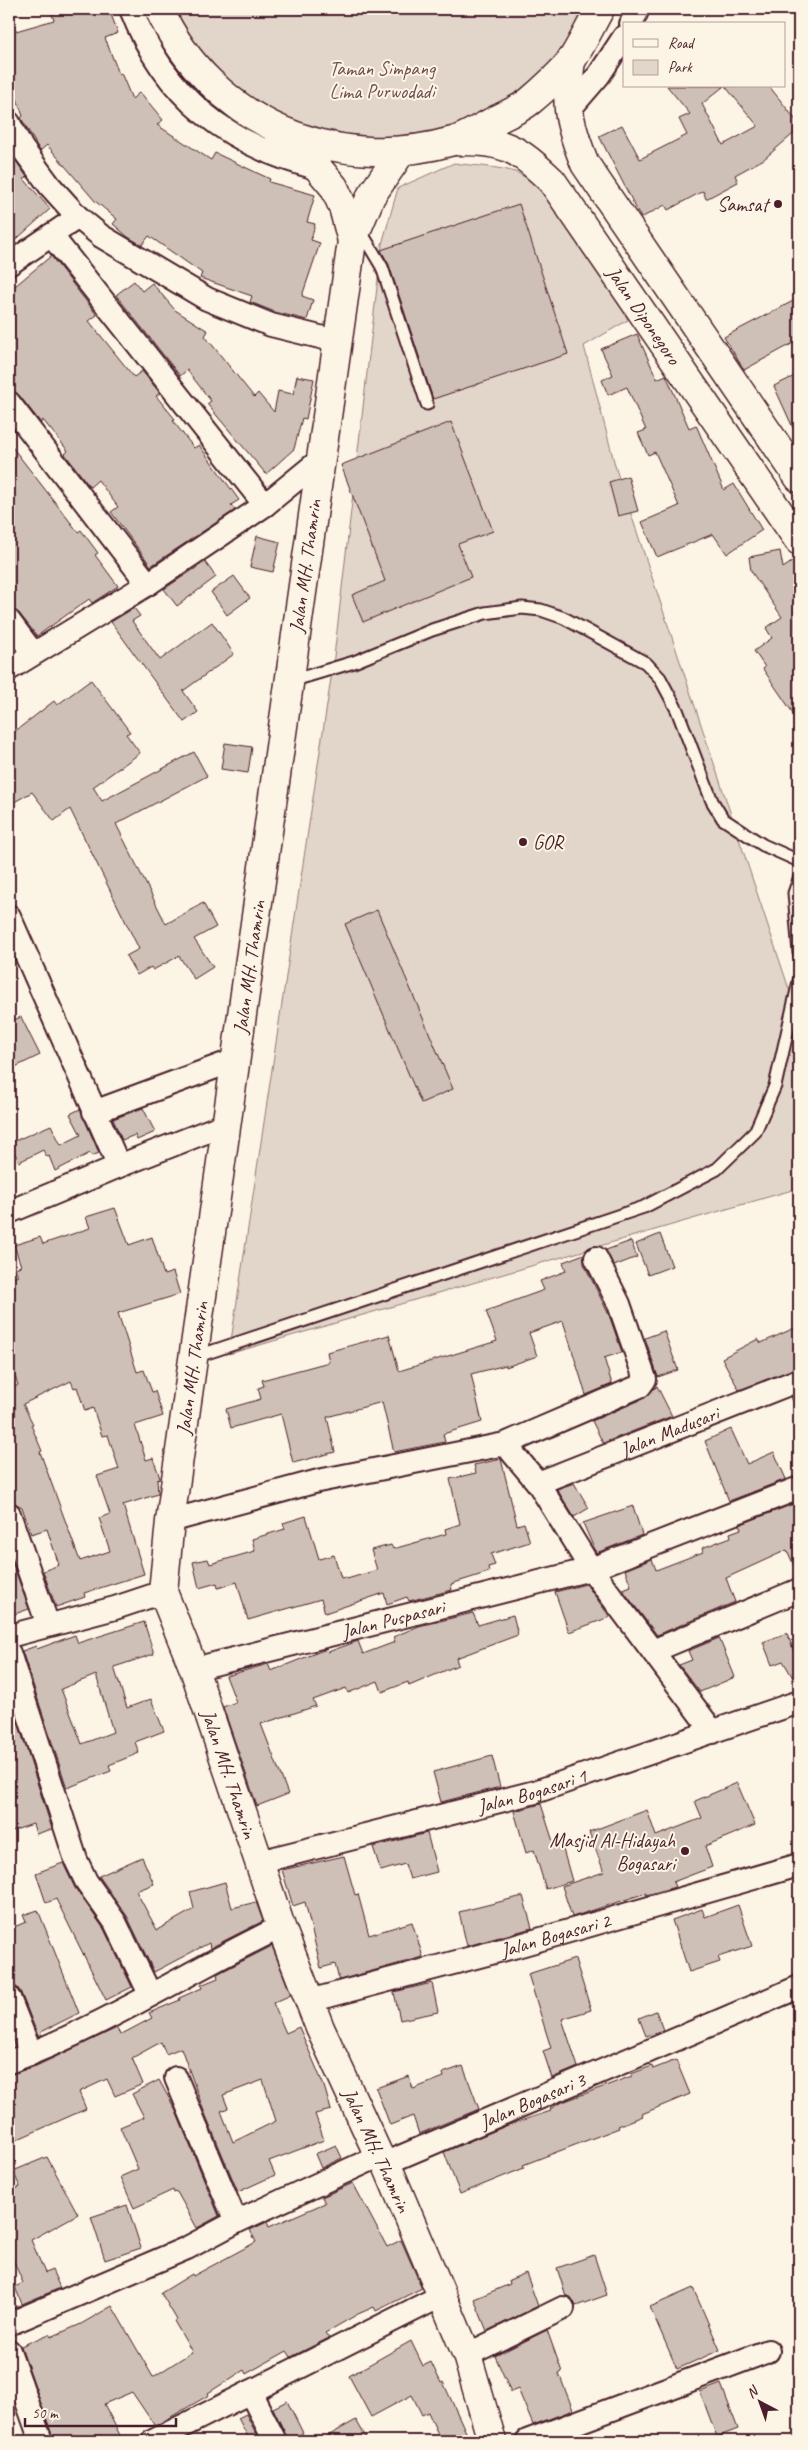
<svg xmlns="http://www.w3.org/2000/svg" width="808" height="2450" font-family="Caveat,sans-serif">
<rect width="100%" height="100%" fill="#fcf5e5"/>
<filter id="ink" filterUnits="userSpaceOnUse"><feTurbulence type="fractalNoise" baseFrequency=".02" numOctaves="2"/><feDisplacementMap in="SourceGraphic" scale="10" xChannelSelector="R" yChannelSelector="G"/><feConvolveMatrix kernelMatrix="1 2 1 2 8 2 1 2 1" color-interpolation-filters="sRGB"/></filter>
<g filter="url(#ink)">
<path fill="#e2d5ca" stroke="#967a7a" d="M162,9H600L529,102L401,152L239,107Z
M454,163C473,166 496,166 515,172C545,181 614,289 628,320L584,346L616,469L799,1019V1188L229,1354L333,665L382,244L398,188Z"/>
<path fill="#cfc0b7" stroke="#4a1f2b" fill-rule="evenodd" d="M50,9H109L118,33L105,38L119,74L121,73L132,99L140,92L163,120L157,125L211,160L215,153L270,179L269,182L315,195L307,222L315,224L311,240L320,243L302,296L313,300L307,320L275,312L250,302L252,296L200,278L202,273L149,236L142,245L128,237L113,224L117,219L95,201L47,145L40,151L21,118L23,116L9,76V33L54,20Z
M667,86H724L702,104L723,145L758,126L725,86H769L799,124V129L764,159L735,175L738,182L706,199L703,191L668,210L665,205L641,218L599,136L622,125L640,159L687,135L679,119L690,114Z
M9,151L27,177L24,179L50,209L9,246Z
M519,204L568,354L433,399L389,265L381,250Z
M51,256L97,315L89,321L134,377L142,371L160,393L156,396L175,419L173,421L194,448L199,445L239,500L231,505L235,510L151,566L111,512L118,507L98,480L90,487L65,454L68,451L43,420L41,423L19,395L9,388V291Z
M134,281L142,291L152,283L175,310L208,331L205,336L254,397L258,393L274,412L278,391L293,394L297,376L314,379L306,419L302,418L294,449L266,474L207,404L211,401L187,370L180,376L116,295Z
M799,298V340L744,370L724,337Z
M637,334L657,379L666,375L689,428L696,425L724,490L734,484L762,530L727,554L713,534L657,557L642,522L679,506L655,452L648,455L638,433L646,430L627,387L608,395L602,380L613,375L601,349Z
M799,374V441L774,386Z
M451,422L493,531L458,544L471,577L363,622L352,595L385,581L341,465Z
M9,443L78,532L81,530L98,553L95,555L118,586L92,603L89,599L37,636L19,613L9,608Z
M628,476L638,511L618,516L609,482Z
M257,536L280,542L273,572L250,567Z
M780,551L783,568L799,557V722L763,669L765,667L754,651L772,638L766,628L782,617L751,571L749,557Z
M205,562L216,577L177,606L164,589Z
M234,576L250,598L227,615L211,592Z
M134,608L140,616L132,621L160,660L212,622L234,654L183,691L198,712L184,722L111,622Z
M91,680L130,732L126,734L140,753L93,787L102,801L194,752L207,776L116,824L166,924L203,903L216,927L194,939L213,967L194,979L179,956L153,970L151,967L137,975L126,956L139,949L70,809L54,821L32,792L9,805V736L54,701L57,705Z
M225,743L252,747L248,773L221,769Z
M377,910L453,1089L421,1103L345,924Z
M21,1017L40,1055L9,1070V1022Z
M143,1108L155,1132L137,1140L135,1135L122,1140L113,1119Z
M80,1109L99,1153L92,1156L90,1153L55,1171L49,1156L47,1157L43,1150L19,1162L10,1143L51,1125L61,1145L81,1135L70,1114Z
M115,1208L129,1245L152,1237L164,1275L173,1272L180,1294L118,1313L137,1372L144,1370L152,1392L155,1391L163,1416L135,1425L146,1460L153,1458L160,1478L157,1479L158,1494L123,1505L144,1574L84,1593L85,1597L56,1607L43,1571L59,1565L47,1529L31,1534L22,1507L11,1501L9,1496V1375L15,1387L18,1385L9,1360V1279L18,1276L15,1268L21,1266L14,1245L40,1237L43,1244L90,1228L86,1217ZM71,1381L74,1388L77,1387L85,1411L93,1408L102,1436L108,1435L119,1469L97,1476L110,1514L99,1518L110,1551L80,1561L40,1452L42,1451L31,1425L33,1424L23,1404Z
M660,1234L672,1266L648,1275L636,1244Z
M631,1241L637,1257L614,1266L606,1250Z
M584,1254V1264L609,1315L622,1352L604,1358L612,1384L586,1395L563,1321L529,1333L537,1356L506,1367V1365L471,1374L482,1422L443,1434L445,1442L394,1452L382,1402L327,1417L335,1452L293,1463L281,1414L231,1428L226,1409L261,1399L258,1388L264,1386L262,1380L329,1362L327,1352L389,1335L399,1371L497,1341L486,1311L544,1290L540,1281L566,1271L563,1262Z
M799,1326V1367L739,1390L722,1358L758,1339L761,1343Z
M664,1331L678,1370L658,1377L645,1338Z
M657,1386L672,1416L603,1443L592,1421L645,1398Z
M799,1394V1414L791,1397Z
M731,1429L747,1464L774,1452L786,1479L729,1501L705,1441Z
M501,1459L517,1525L524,1523L530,1542L491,1554L495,1565L488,1567L489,1572L451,1584L452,1590L409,1601L407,1597L387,1604L384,1593L325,1613L321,1599L248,1620L237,1582L218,1588L217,1583L199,1588L193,1562L208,1559L210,1564L255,1551L252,1539L285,1529L283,1523L306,1516L319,1559L334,1555L341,1578L346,1577L347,1579L377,1570L371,1550L391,1545L393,1549L446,1534L445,1529L460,1524L450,1479L476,1473L474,1465Z
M574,1483L589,1508L574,1517L557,1489Z
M796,1503L799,1512V1577L787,1550L726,1578L735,1602L657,1635L622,1589L631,1586L625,1570L652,1559L656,1570L703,1552L702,1548L731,1537L730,1533L741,1529L739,1525Z
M633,1506L642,1535L596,1553L583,1523Z
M9,1553L29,1609L9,1616Z
M586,1584L610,1617L569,1632L555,1592Z
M473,1613L478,1625L513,1615L518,1635L456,1658L458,1665L409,1686L408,1682L382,1692L378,1681L348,1693L346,1688L313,1700L316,1706L261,1724L288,1794L257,1806L223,1707L236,1702L226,1676L268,1664L271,1671L321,1651L327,1649L328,1652L358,1641L363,1654L395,1642L393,1637L419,1626Z
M144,1622L154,1654L114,1667L127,1708L151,1699L164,1731L135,1742L139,1753L109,1765L111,1771L67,1788L22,1651L36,1646L37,1649L75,1635L78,1643ZM96,1675L113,1732L82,1744L61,1689Z
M787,1633L799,1665V1688L783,1661L772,1665L763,1642Z
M719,1638L735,1677L700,1692L679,1665L692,1660L688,1651Z
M14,1710L52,1829L36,1834L33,1824L9,1832V1712Z
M492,1756L500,1787L441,1802L433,1772Z
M737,1783L755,1825L705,1846L712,1867L673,1882L675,1887L646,1895V1893L572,1917L562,1886L604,1872L589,1832L647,1810L656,1836L702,1818L695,1801Z
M541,1804L555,1848L562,1846L572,1881L546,1889L534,1850L526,1853L514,1811Z
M427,1833L437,1872L410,1879L405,1864L381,1871L373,1847Z
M344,1856L355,1895L358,1894L369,1935L412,1922L423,1957L339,1980L335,1964L321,1968L305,1902L293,1906L282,1870Z
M142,1857L154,1884L136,1891L157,1930L194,1909L190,1892L225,1882L232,1908L256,1902L263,1921L210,1948L209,1943L154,1972L127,1916L99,1876Z
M63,1863L75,1888L104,1929L132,1987L106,2000L56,1899L46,1903L36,1873Z
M523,1896L532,1928L467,1946L459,1912Z
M738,1905L752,1946L718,1957L720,1962L689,1972L672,1920L702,1909L705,1917Z
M38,1910L79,2013L41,2032L42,2035L38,2036L21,1993L17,1987L9,1985V1929L26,1922L23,1915Z
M272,1946L291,1995L273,2003L286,2033L299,2027L324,2086L331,2110L315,2114L324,2140L269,2161L275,2175L238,2192L204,2111L181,2048L166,2054L161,2042L132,2058L143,2084L115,2096L107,2079L79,2092L86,2109L9,2143V2075L36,2066L117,2028L120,2035L152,2018L149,2013L180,2000L179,1998L202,1988L201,1985L218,1978L217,1974ZM263,2080L276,2121L233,2142L221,2111L228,2108L223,2095Z
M575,1959L591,2010L562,2019L578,2067L552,2078L543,2051L551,2048L528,1974Z
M432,1983L438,2012L400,2020L394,1992Z
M656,2011L663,2030L646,2036L639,2018Z
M676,2060L690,2094L642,2114L643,2116L618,2126L619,2128L523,2165L524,2168L460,2194L444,2152L508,2125L551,2111L550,2109L560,2103L632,2076L631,2074L652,2066L653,2069Z
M463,2066L479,2109L419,2134L413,2116L390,2125L376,2088L409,2076L413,2089L444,2077L443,2073Z
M159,2080L175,2109L219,2216L197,2228L177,2192L174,2193L173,2190L134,2208L120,2177L138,2169L120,2127L144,2117L132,2094Z
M336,2145L342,2158L321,2168L315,2154Z
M47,2157L78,2214L31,2240L45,2273L52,2270L60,2288L22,2304L15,2287L23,2283L9,2250V2192L20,2187L13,2171Z
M353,2183L387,2247L401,2240L422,2288L376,2311L374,2307L358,2314L325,2333L329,2338L291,2357L287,2351L246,2374L244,2370L208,2393L209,2395L155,2426L132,2392L104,2404L123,2441H105L101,2435L88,2441H54L21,2346L49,2334L51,2337L81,2324L112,2306L153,2377L192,2352L174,2321L177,2320L161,2293L192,2274L193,2276L256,2242L250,2230L267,2222L269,2227L325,2203L322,2197Z
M127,2205L141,2248L105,2260L91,2217Z
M594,2255L607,2295L576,2306L571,2297L566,2296L557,2268Z
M526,2273L538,2306L487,2331L474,2299L510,2284L509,2280Z
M693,2288L720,2350L677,2369L650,2307Z
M547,2330L562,2372L559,2374L573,2410L533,2425L518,2389L511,2392L495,2356Z
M411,2341L423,2366L431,2362L441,2383L443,2382L470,2441H441L428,2412L422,2415L412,2395L371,2417L349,2376Z
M721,2384L738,2429L717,2437L700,2392Z
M287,2401L303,2433L288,2440L273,2408Z
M246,2414L260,2441H250L238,2418Z
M356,2420L368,2441H319Z"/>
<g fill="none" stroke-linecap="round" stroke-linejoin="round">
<g stroke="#4a1f2b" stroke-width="15">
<path id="lane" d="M360,230L382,267L427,404
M291,681L354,662L432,630L485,613L522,608L541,610L564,618L646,663L660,678L677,710L712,801L723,819L763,845L799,861
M799,879L794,893L799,953
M195,1357L644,1207L717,1169L755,1132L775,1086L799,981"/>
</g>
<g stroke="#4a1f2b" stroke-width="26">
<g id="street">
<path d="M131,9C165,97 227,145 317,168"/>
<path d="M631,24L638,9"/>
<path d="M568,111L599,75L624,37"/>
<path d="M9,123L22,148L50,186L78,217L101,236L207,299L271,325L336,341"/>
<path d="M51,235L265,505"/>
<path d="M9,264L78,217"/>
<path d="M9,403L148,584"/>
<path d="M9,621L33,653"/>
<path d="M9,669L148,584L265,505L320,460"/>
<path d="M9,916L119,1166"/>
<path d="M94,1112L235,1060"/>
<path d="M9,1212L119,1166L226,1124"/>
<path d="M505,1444L538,1483L591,1569L713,1732"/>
<path id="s1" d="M538,1483L799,1380"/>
<path d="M9,1514L48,1625"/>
<path d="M170,1521L318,1481L505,1444L640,1386L645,1379L619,1304L596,1258"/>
<path d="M9,1636L115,1608L163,1592"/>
<path d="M653,1651L799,1590"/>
<path d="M9,1653L76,1860L86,1881L115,1922L150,1994"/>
<path id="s2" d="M194,1669L591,1569L799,1488"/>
<path id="s3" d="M259,1862L535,1792L799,1702"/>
<path d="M9,1998L31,2054"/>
<path id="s4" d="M309,2001L517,1946L799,1865"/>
<path d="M9,2062C104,2027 190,1970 281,1927"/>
<path d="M176,2078L236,2222"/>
<path id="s5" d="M386,2163L799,1987"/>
<path d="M9,2324L187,2248L236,2222L379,2156"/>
<path d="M9,2351L41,2441"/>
<path d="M467,2355L563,2308"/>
<path d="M250,2392L275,2441"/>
<path d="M153,2441L443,2295"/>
<path d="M527,2441L768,2351"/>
</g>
</g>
<g stroke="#4a1f2b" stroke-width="31">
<g id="secondary">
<path d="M277,130L299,153L318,168L334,187L343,207L352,241"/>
<path id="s6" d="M401,152L371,196L352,241L170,1521L163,1592L194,1669L281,1927L320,2028L379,2156L386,2163L467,2355L492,2441"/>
</g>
</g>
<g stroke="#4a1f2b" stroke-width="31">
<g id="primary">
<path d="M159,9C211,122 334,175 453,141C465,138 478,129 490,123C503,116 519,110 530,101C542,91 564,71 573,58C583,42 591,25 600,9"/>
<path d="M571,60C565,105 568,122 585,164L799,478"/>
<path id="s7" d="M456,141C505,140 517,148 552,181L799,541"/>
</g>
</g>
<use href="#lane" stroke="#fcf5e5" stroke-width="11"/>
<use href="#street" stroke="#fcf5e5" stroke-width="22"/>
<use href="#secondary" stroke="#fcf5e5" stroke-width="28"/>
<use href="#primary" stroke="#fcf5e5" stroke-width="28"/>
</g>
</g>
<g fill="#4a1f2b" stroke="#fcf5e5" stroke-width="2">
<circle cx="778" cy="204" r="5"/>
<circle cx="523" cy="842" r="5"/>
<circle cx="685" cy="1851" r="5"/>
</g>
<g text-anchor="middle" stroke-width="4" stroke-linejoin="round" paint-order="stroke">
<g font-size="20" fill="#704c53" stroke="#fcf5e5">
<text x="382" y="75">Taman Simpang<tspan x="382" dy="23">Lima Purwodadi</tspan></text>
</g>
<g font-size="20" fill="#4a1f2b" stroke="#fcf5e5" text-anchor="end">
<text x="768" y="211">Samsat</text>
<text x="533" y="849" text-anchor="start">GOR</text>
<text x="675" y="1847">Masjid Al-Hidayah<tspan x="675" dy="23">Bogasari</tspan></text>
</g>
<g font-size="20" fill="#4a1f2b" stroke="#fcf5e5">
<text dy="7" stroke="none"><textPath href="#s7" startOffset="271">Jalan Diponegoro</textPath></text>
<text transform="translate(305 566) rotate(-82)" y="7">Jalan MH. Thamrin</text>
<text transform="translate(249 967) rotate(-82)" y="7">Jalan MH. Thamrin</text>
<text transform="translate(192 1368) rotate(-82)" y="7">Jalan MH. Thamrin</text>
<text dy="7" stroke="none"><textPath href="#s1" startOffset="141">Jalan Madusari</textPath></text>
<text dy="7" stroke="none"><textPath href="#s2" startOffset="205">Jalan Puspasari</textPath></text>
<text dy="7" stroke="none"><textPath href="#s6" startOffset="1660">Jalan MH. Thamrin</textPath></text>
<text dy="7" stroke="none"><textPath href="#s3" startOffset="282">Jalan Bogasari 1</textPath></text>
<text dy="7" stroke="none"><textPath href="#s4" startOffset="255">Jalan Bogasari 2</textPath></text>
<text dy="7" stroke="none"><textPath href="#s5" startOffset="159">Jalan Bogasari 3</textPath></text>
<text transform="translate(377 2150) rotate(65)" y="7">Jalan MH. Thamrin</text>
</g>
</g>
<rect width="808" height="2450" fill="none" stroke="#fcf5e5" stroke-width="30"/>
<rect x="15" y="15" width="778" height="2420" fill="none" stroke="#4a1f2b" stroke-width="2" filter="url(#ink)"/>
<rect x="623" y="22" width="162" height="65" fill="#fcf5e5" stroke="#b59f9b"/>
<rect x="633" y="39" width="25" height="8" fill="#fcf5e5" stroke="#b59f9b"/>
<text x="668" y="48" font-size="15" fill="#4a1f2b">Road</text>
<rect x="633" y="60" width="25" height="15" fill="#e2d5ca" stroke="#b59f9b"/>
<text x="668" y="72" font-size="15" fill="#4a1f2b">Park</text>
<g transform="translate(760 2402) rotate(319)" stroke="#fcf5e5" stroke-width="4" paint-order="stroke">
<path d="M0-4L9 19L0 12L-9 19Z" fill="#4a1f2b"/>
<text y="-8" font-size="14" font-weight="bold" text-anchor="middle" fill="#4a1f2b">N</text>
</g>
<path d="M25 2418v8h151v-8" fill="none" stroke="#4a1f2b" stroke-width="2.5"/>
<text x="32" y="2418" font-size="15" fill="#4a1f2b" stroke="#fcf5e5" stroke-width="4" paint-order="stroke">50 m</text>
</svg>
